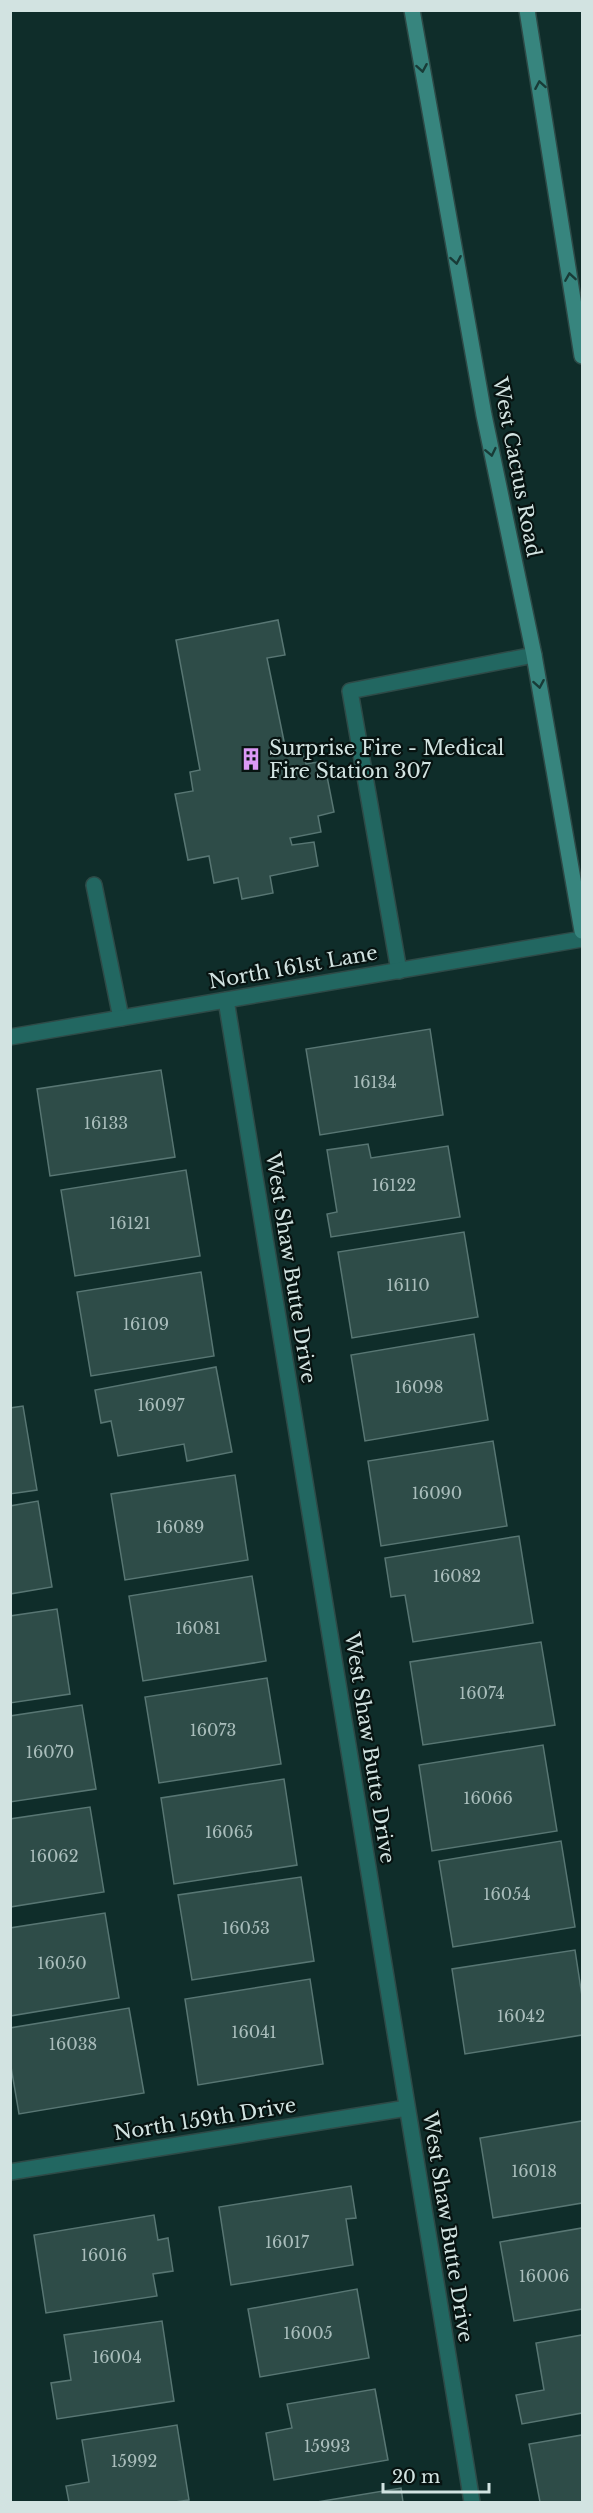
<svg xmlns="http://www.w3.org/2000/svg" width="593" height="2513" font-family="'Libre Baskerville',serif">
<rect width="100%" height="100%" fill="#0f2d2a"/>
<path fill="#2e4c48" stroke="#587673" stroke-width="1.5" d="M278,620L285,655L267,658L287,756L303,754L306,764L324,761L334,812L318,816L321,832L290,838L292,845L314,842L318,866L270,876L273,893L242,899L238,878L214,883L209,856L188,860L175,794L193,791L190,772L200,770L176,640Z
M430,1029L443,1115L320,1135L306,1049Z
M161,1070L175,1157L50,1176L37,1089Z
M368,1144L371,1158L448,1146L460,1217L331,1237L327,1214L337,1212L327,1150Z
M186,1170L200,1256L75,1276L61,1190Z
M464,1232L478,1317L352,1338L338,1252Z
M201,1272L214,1356L91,1376L77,1292Z
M474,1334L488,1420L365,1441L351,1355Z
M216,1367L232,1452L187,1461L184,1444L118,1456L111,1421L101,1423L95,1390Z
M23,1406L37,1490L10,1494V1408Z
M493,1441L507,1526L381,1546L368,1461Z
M235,1475L248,1560L125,1580L111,1494Z
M38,1501L52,1587L10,1594V1506Z
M519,1536L533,1623L413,1642L405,1595L391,1597L385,1558Z
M252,1576L266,1661L143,1681L129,1596Z
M57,1609L70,1694L10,1703V1616Z
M541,1642L555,1725L423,1745L410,1662Z
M267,1678L281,1764L159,1783L145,1697Z
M82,1705L96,1789L10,1802V1716Z
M543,1745L557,1831L432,1851L419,1765Z
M284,1779L297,1865L174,1884L161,1798Z
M90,1807L104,1892L10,1907V1819Z
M561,1841L575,1927L453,1947L439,1861Z
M301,1877L314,1961L192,1980L178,1895Z
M105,1913L119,1998L10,2016V1928Z
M575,1950L582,1996V2035L465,2054L452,1969Z
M310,1979L323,2064L198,2085L185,1999Z
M129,2008L144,2093L19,2114L10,2061V2028Z
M582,2121V2203L493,2218L480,2138Z
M351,2186L356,2218L346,2219L353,2265L231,2285L219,2207Z
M154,2215L158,2240L168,2238L173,2271L153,2274L157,2296L46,2313L34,2235Z
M582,2228V2309L514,2321L500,2242Z
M357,2289L369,2358L260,2377L248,2309Z
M162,2321L174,2401L57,2419L51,2383L71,2380L64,2335Z
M582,2335V2413L522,2424L516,2395L544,2390L536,2343Z
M375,2389L388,2460L274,2480L266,2433L292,2428L287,2404Z
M177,2425L189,2500L175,2502H69L66,2486L89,2482L82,2440Z
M582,2435V2502H540L529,2444Z
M401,2488L403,2502H317Z"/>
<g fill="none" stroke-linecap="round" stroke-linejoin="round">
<g stroke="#2e4a47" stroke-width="18">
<path id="service" d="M94,885L121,1018
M399,971L350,691L534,655"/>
</g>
<g stroke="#2e4a47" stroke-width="18">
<path id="minor" d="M226,1000L472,2502
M10,1037L582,939
M10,2172L407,2108"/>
</g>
<g stroke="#2e4a47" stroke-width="18">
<path id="secondary" d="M412,10L484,415L534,655L582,931
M527,10L582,356"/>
</g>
<use href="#service" stroke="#226761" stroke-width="15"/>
<use href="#minor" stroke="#226761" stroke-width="15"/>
<use href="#secondary" stroke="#37857e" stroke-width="15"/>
</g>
<defs><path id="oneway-chevron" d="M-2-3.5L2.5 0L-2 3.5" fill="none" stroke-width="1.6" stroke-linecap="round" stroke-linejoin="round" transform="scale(1.5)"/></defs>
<g stroke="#183b37">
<use href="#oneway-chevron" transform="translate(422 68) rotate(80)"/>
<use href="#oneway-chevron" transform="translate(540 85) rotate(-100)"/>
<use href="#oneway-chevron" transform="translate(456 260) rotate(80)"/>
<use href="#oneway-chevron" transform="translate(570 277) rotate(-99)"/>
<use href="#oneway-chevron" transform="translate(491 452) rotate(78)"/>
<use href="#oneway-chevron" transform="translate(539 684) rotate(80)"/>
</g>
<defs>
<g id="building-bare" transform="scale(1.8)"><path d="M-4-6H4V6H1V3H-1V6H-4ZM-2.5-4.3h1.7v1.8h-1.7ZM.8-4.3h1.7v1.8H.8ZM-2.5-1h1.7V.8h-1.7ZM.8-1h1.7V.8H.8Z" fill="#db99f5" stroke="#071311" stroke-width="2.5" paint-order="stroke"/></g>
</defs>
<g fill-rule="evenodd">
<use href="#building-bare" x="251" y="759"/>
</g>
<g text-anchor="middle" stroke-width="4.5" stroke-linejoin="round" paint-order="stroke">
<g font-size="16" fill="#a9bdbb">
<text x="375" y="1088">16134</text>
<text x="106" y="1129">16133</text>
<text x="394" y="1191">16122</text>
<text x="130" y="1229">16121</text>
<text x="408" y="1291">16110</text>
<text x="146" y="1330">16109</text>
<text x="419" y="1393">16098</text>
<text x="161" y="1411">16097</text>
<text x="437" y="1499">16090</text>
<text x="180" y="1533">16089</text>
<text x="457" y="1582">16082</text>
<text x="198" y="1634">16081</text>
<text x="482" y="1699">16074</text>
<text x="213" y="1736">16073</text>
<text x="50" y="1758">16070</text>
<text x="488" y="1804">16066</text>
<text x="229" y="1838">16065</text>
<text x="54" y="1862">16062</text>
<text x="507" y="1900">16054</text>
<text x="246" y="1934">16053</text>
<text x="62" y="1969">16050</text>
<text x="521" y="2022">16042</text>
<text x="254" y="2038">16041</text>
<text x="73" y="2050">16038</text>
<text x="534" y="2177">16018</text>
<text x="287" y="2248">16017</text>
<text x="104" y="2261">16016</text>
<text x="544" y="2282">16006</text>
<text x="308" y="2339">16005</text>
<text x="117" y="2363">16004</text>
<text x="327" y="2452">15993</text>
<text x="134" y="2467">15992</text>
</g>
<g font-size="20" fill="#d2e3e1" stroke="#071311">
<text transform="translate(517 467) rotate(79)" y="7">West Cactus Road</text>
<text transform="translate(293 967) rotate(-10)" y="7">North 161st Lane</text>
<text transform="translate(291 1268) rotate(81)" y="7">West Shaw Butte Drive</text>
<text transform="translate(370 1748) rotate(81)" y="7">West Shaw Butte Drive</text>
<text transform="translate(205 2119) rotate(-9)" y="7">North 159th Drive</text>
<text transform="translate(448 2227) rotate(81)" y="7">West Shaw Butte Drive</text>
</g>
<g font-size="20" fill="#d2e3e1" stroke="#071311" text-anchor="start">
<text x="269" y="755">Surprise Fire - Medical<tspan x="269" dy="23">Fire Station 307</tspan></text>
</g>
</g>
<rect width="593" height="2513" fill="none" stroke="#d2e3e1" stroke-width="24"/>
<path d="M383 2483v9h106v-9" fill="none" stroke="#d2e3e1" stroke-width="3"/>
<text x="392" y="2483" font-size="18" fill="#d2e3e1" stroke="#071311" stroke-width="4.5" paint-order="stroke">20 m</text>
</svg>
